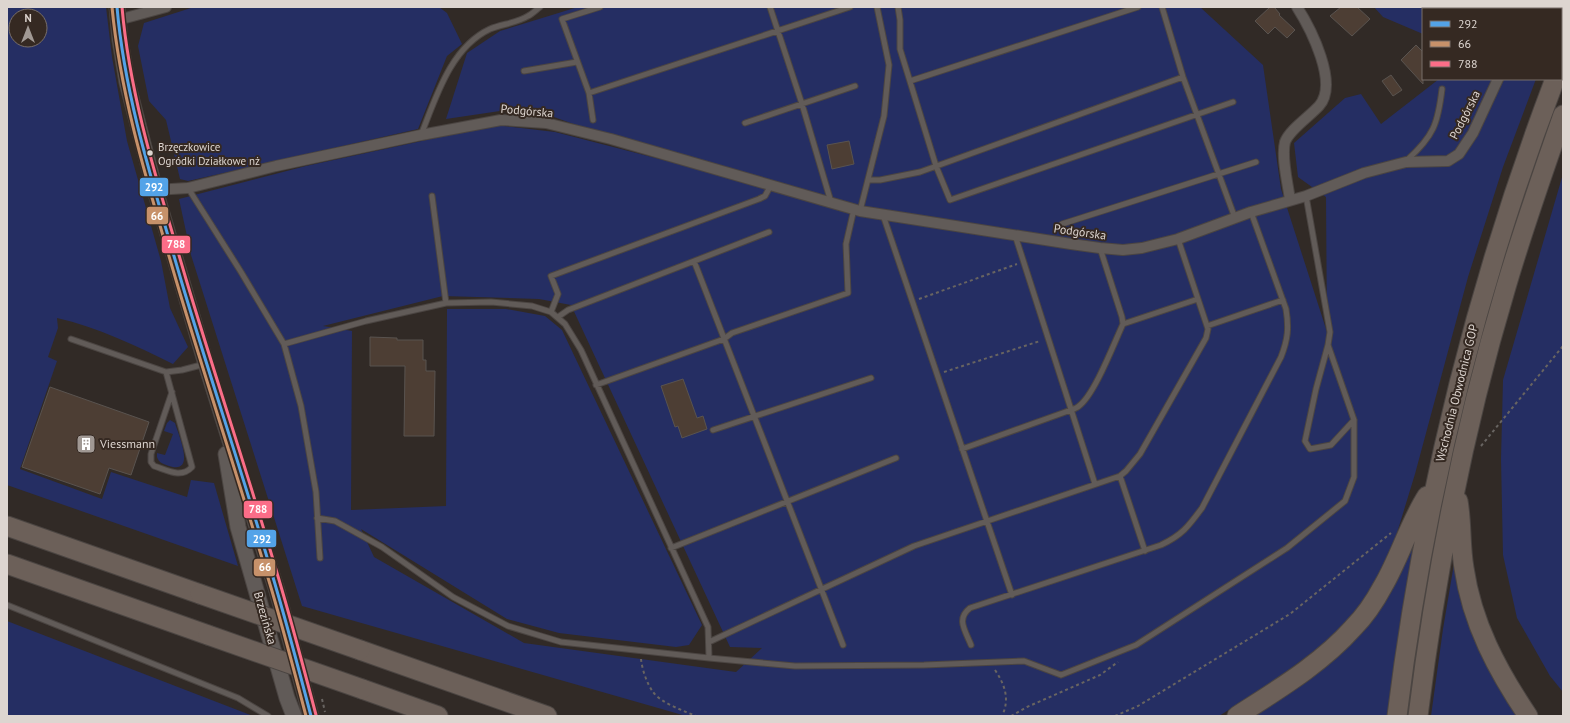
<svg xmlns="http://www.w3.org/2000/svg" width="1570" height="723" font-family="'PT Sans',sans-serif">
<rect width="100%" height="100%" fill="#312a26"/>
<path fill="#252e63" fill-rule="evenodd" d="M7,7H106L112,57L127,141L161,261L170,308L188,347L173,364C137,346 97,327 57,318L58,328L48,357L57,361L20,469L102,499L111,472L187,497L191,480L214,483L238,566L7,485ZM16,16H40V40H16Z
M194,7H439L447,13L462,44L447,56L418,129L188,181L180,179L166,120L149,101L138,46L144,23Z
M578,7H1200L1263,65L1281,189L1327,332L1326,197L1298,177L1294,143L1345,98L1361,94L1381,124L1439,79H1536L1503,167L1468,277L1415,474L1389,559L1358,608L1329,640L1268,685L1219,716H686L302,606L191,255L179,199L306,166L496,125L555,132L702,170L526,107L446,119L467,53L500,31ZM443,296L539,299L571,305L730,647L762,648L736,672L524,643L374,557L361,529L507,619L559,633L676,647L689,645L702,625L562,330L545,316L506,309H447L446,506L351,510L352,331L323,326Z
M1374,7H1563L1561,17V9H1423V34L1383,17Z
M1563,174V692L1550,676L1517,618L1503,555L1501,459L1503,380Z
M170,420L175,423C178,434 197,475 169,466C163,464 159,463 157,457V453L165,455L173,434L164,431L167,423Z
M1418,519L1393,716H1244L1332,653Z
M1456,552L1524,716H1431L1443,629Z
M7,621L253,716H7Z"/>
<path fill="#4d3e34" stroke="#59534f" d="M1270,7H1274L1280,14L1279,15L1295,30L1287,38L1275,27L1268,34L1255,21Z
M1341,7H1357L1370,19L1352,36L1330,16Z
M1416,45L1423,52V84L1401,60Z
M1391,75L1402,90L1393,96L1382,81Z
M849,141L854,164L832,169L827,145Z
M370,337L397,338V340H423V360H426V371H435L434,436H404L405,366H370Z
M683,379L697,418L703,416L707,429L682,438L678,426L675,427L661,386Z
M50,387L149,422L131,475L109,468L100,494L22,467Z"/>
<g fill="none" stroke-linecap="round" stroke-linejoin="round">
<g stroke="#4b4542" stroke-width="7">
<path id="lane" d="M770,7L802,104L831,202
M898,7L900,20V49L936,166L950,200L1233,102
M1162,7L1183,77L1235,218
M524,71L577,62
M910,81L1138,7
M589,93L850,7
M593,120L589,93L562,19L600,7
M745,123L855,86
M421,135C436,97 451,47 490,29C502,24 517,23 528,16C532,14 536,10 540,7
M1407,160C1434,136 1438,123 1442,89
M868,180H880L920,172L1183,77
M188,188L241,272L284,344L301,406L316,492L320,558
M432,196L446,303
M860,211L884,116L889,65L877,7
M883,215L1012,595
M1062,224L1256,162
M1015,235L1095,484
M694,261L843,645
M551,312L558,294L551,276L759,199L765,196L771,185
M558,317L568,310L769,232
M1123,324L1198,299
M1207,326L1283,300
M71,339L166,372L182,370L205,364
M284,344L366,321L446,303L491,302L532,306L551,312L565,324L581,350L708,627L709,658
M1328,345L1316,389L1305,441L1310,449L1331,445L1354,420
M166,372L192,467C181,479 167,470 154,466L151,462V454L172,392
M596,385L724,339L732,333L848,293L846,244L854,209
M713,430L871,378
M962,449L1071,410C1074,409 1077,408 1079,406C1095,394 1114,343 1123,324L1122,317L1100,248
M1120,476L1145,551
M317,518L335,521L382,547L453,597L508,626L561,642L709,658L795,666L924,665L1024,661L1061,675L1136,645L1287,548L1345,501L1354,477V420L1328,345L1330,332L1306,196
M671,548L896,458
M7,605L238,698L268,716
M709,642L914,546L1120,476L1126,471L1140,454L1206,338L1208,329L1178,239
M971,645C965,630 956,619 970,608L1161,545C1182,535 1188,527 1202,508L1281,357C1288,339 1289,328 1286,309L1251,212"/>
</g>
<g stroke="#4b4542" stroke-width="12">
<path id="street" d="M1484,7L1486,9
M118,20L166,7
M155,190L188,188L276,166L421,135L501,120L546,123L611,139L860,211L1071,244L1100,248L1123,250L1142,248L1178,239L1251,212L1306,196L1364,173L1406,162L1448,161L1459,154L1473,133L1498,79
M1290,200C1288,184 1281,157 1285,142C1289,130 1310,116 1319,106C1339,84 1311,29 1297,7"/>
</g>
<g stroke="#4b4542" stroke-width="17">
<path id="secondary" d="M117,7L120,40L127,82L155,190L206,364L277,591L311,716
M226,454L238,527L287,698L294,716"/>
</g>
<g stroke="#4b4542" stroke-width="21">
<path id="highway" d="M1561,65L1563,60
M1458,501C1462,523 1460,545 1464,568C1472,623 1497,670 1528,716
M7,526L200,594
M7,564L208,635
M360,650L547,716
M362,689L438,716
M1237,716C1277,690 1321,664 1353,628C1365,616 1375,601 1383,586C1400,557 1409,524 1427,496
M1397,716C1424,498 1477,284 1555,79
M1418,716C1436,571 1464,427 1506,287C1523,229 1543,172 1563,115"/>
</g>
<path stroke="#686461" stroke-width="2" stroke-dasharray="3 3" stroke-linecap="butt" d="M1525,9L1526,7
M919,299L1017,264
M944,372L1040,341
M1481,446L1563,346
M641,659C642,669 647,684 653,692C661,703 684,711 696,716
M995,670C1005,685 1010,699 1002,716
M322,699L325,712
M1011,716L1027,707L1100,675L1118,662
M1115,716L1138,706L1290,614L1391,533"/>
<use href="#lane" stroke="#615b58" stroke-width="5"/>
<use href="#street" stroke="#615b58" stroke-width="10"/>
<use href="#secondary" stroke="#615b58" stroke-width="15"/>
<use href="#highway" stroke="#6c6059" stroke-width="19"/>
<g stroke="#4b4542" stroke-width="21" stroke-linecap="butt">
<path id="highway-bridge" d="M200,594L360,650
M208,635L362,689"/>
</g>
<use href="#highway-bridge" stroke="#6c6059" stroke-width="19"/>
<g stroke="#352922" stroke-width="6">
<path id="bus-1" d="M117,7C125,100 155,190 181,280C212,384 247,487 277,591C289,632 300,674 311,716"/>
</g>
<g stroke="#352922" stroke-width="6">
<path id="bus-2" d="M112,7C121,101 150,191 176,280C207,384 241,487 272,591C284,632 295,674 306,716"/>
</g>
<g stroke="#352922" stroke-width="6">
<path id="bus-3" d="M122,7C130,100 160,190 186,279C217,383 252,486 282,590C294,631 305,673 316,715"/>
</g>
<use href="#bus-1" stroke="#53a3e8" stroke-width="3"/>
<use href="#bus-2" stroke="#c7916a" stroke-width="3"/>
<use href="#bus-3" stroke="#fb6d88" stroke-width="3"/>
</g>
<defs>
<g id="building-square" transform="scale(1)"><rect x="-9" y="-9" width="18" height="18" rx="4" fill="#a19994" stroke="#352922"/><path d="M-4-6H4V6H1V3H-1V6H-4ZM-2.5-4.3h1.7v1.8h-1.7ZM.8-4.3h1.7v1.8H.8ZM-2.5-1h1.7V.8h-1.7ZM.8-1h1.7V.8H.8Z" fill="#fff"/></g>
</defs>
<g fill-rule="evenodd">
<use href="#building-square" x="86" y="444"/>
</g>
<circle fill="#ddd5d0" stroke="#352922" stroke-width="1.5" cx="150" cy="153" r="3.5"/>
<g text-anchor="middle" stroke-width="4" stroke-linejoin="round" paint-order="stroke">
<g font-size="11" fill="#ddd5d0" stroke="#352922" text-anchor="start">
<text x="158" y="151">Brzęczkowice<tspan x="158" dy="14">Ogródki Działkowe nż</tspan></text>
</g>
<g font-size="12" fill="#ddd5d0" stroke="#352922">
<text transform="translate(527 111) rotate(5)" y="4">Podgórska</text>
<text transform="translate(1465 115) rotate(-63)" y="4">Podgórska</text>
<text transform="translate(1080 232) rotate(8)" y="4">Podgórska</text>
<text transform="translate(1457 393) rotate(-76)" y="4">Wschodnia Obwodnica GOP</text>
<text transform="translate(265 618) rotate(74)" y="4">Brzezińska</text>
</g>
<g font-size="12" fill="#ddd5d0" stroke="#352922" text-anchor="start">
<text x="100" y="448">Viessmann</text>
</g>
</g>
<g stroke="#352922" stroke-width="1.5">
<rect x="139" y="177" width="30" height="20" rx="4" fill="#53a3e8"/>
<rect x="146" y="206" width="23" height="19" rx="4" fill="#c7916a"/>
<rect x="161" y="235" width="30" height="19" rx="4" fill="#fb6d88"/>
<rect x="243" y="500" width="30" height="19" rx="4" fill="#fb6d88"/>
<rect x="246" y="529" width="31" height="19" rx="4" fill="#53a3e8"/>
<rect x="253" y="558" width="23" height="19" rx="4" fill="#c7916a"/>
</g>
<g font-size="11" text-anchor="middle" font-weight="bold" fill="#fff">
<text x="154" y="191">292</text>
<text x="157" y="220">66</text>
<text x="176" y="248">788</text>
<text x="258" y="513">788</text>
<text x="262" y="543">292</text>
<text x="265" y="571">66</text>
</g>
<rect width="1570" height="723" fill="none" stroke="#ddd5d0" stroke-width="16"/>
<rect x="1422" y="8" width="140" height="72" fill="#352922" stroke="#786e68"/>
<rect x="1430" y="21" width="20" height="6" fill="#53a3e8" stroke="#786e68"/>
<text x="1458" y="28" font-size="12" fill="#ddd5d0">292</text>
<rect x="1430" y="41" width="20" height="6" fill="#c7916a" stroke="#786e68"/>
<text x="1458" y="48" font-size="12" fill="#ddd5d0">66</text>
<rect x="1430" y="61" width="20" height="6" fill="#fb6d88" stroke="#786e68"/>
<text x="1458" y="68" font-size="12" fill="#ddd5d0">788</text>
<g transform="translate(28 28)"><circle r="19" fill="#352922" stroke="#786e68"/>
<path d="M0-3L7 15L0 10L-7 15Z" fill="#a19994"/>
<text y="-6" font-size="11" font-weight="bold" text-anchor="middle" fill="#ddd5d0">N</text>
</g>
</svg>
